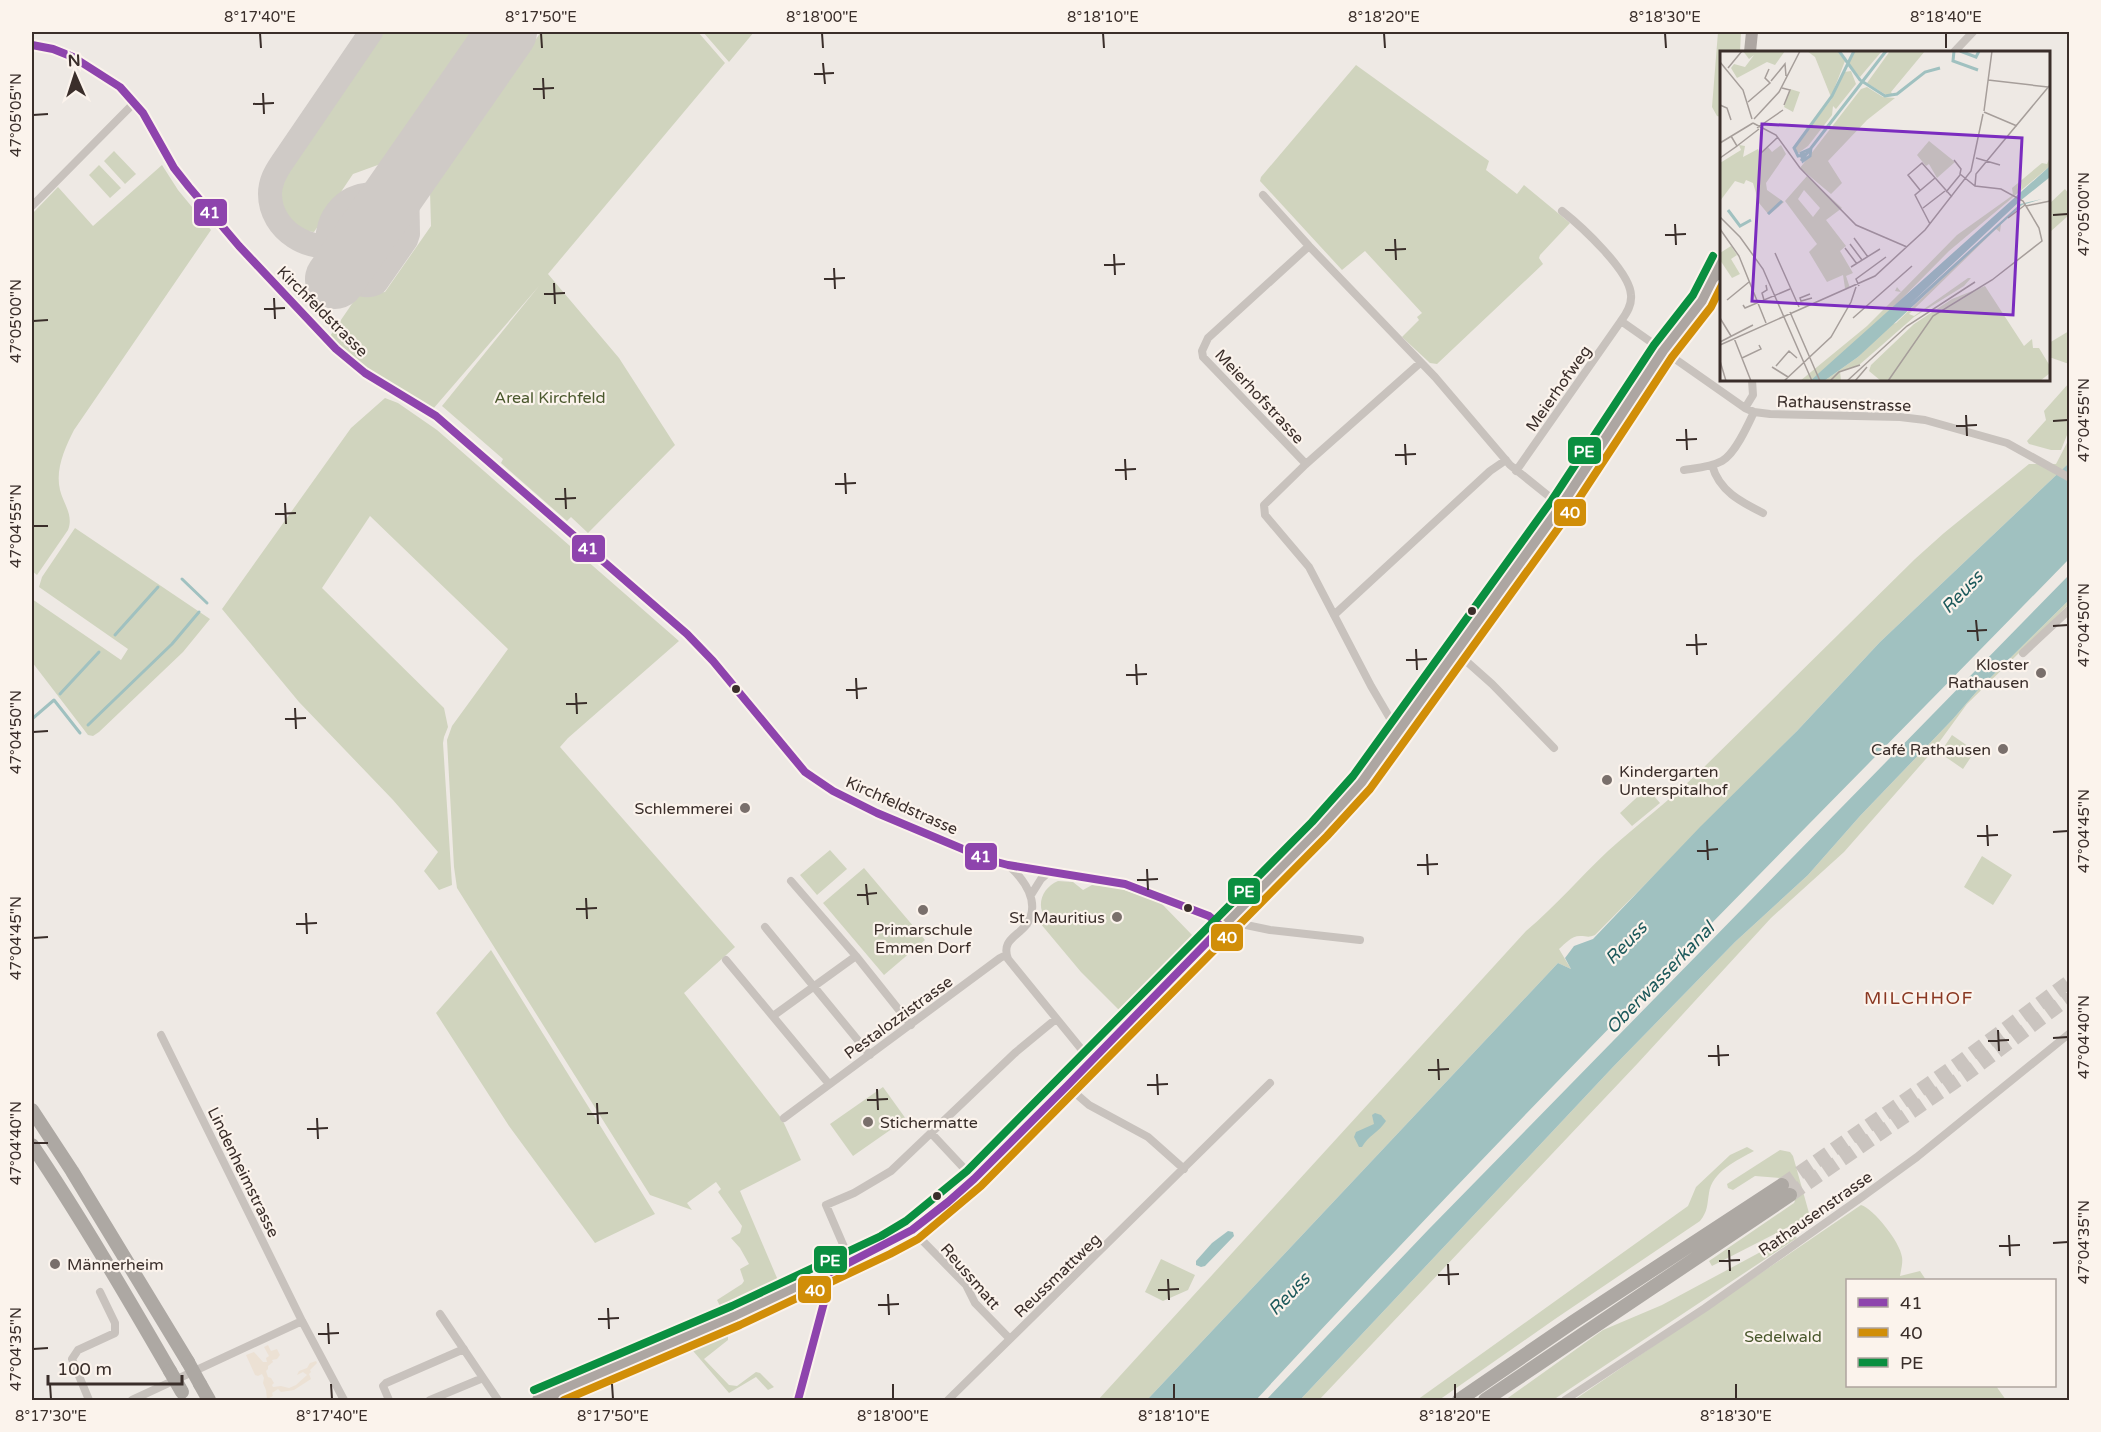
<svg xmlns="http://www.w3.org/2000/svg" width="2101" height="1432" font-family="'Varela Round',sans-serif">
<rect width="100%" height="100%" fill="#eee9e4"/>
<path fill="#d0d4be" d="M380,32H476L386,162L353,174L314,232C284,230 273,200 281,176Z
M541,32H698L725,63L548,274L619,358L675,445L588,533L571,517L567,521L501,463L503,459L442,406L539,286L433,409L370,371L330,336L358,295L385,292L431,226L430,191Z
M703,32H754L729,62Z
M1718,32H1741L1740,52H1722L1721,117L1717,116L1712,107Z
M1356,65L1489,161L1486,170L1517,194L1524,185L1570,223L1540,255L1539,258L1543,264L1437,364L1430,363L1402,337L1419,320L1417,317L1422,313L1365,251L1342,270L1260,181L1261,177Z
M114,151L136,174L125,184L104,161Z
M99,165L121,188L110,198L89,175Z
M162,165L178,190L211,230L74,430C65,448 55,469 60,490C63,503 74,515 68,530L37,575L32,571V214L58,187L93,226Z
M2065,189L2069,194V215L2050,232L2049,204Z
M2069,331V364L2049,357V343Z
M2069,383V430L2061,450H2051L2029,444L2027,441L2046,420L2044,411Z
M385,398L398,403L437,430L679,641L568,738L560,747L735,947L684,993L782,1119L801,1160L740,1191L780,1285L723,1312L717,1300L742,1284L744,1281L740,1269L749,1264L740,1248L731,1238L740,1233L742,1226L718,1192L721,1189L716,1182L687,1203L692,1210L650,1195L457,888L454,867L447,740L452,726L508,649L370,516L322,588L444,708L448,727L444,737L443,743L452,885L439,890L424,871L438,852L393,800L299,702L222,609L351,428Z
M2069,439V463L1880,642L1797,731L1595,935C1588,938 1587,936 1580,936C1571,936 1565,944 1559,949L1571,969L1558,963L1147,1400H1098L1526,931C1556,906 1580,877 1608,851C1638,824 1670,800 1699,772L1915,559L1944,533L2029,464H2056Z
M75,528L210,619L183,652L99,732L93,736L88,735L32,662V599L121,660L128,649L39,587L42,577Z
M2069,600V604L1967,704L1932,752L1844,852L1771,918L1638,1063L1319,1400H1300L1613,1067L1735,942L1808,875L1860,816L1953,719L1978,690Z
M1952,735L1975,751L1963,769L1940,753Z
M1647,788L1660,803L1632,826L1620,813Z
M830,850L847,869L817,895L800,875Z
M1982,856L2012,875L1993,905L1964,887Z
M864,868L925,940L884,975L823,903Z
M1058,881L1073,882L1083,890L1092,885L1119,888L1161,903L1194,937L1121,1012L1081,972L1040,923L1046,919C1035,905 1043,887 1058,881Z
M491,950L655,1214L595,1243L509,1126L436,1013Z
M883,1087L906,1119L853,1156L830,1124Z
M1747,1147L1754,1151C1737,1160 1712,1172 1709,1193C1707,1205 1708,1211 1700,1221L1555,1319L1439,1400H1417L1688,1206L1696,1187L1730,1155Z
M1780,1150L1790,1152L1793,1156L1809,1213L1806,1218L1712,1266L1709,1261L1794,1203L1795,1201L1781,1178L1755,1176L1733,1190L1728,1188L1727,1184Z
M1861,1205C1874,1209 1900,1242 1902,1257C1903,1263 1901,1270 1900,1276L1920,1271L1926,1280H1848V1386H1996L2006,1400H1574Z
M1794,1234L1797,1238L1553,1400H1505L1603,1330L1662,1305Z
M1161,1259L1195,1275L1188,1290L1163,1301L1145,1292Z
M724,1329L728,1334V1340L704,1359L729,1385L737,1386L756,1372L760,1373L774,1387L768,1390L756,1377L729,1393L688,1345Z"/>
<path fill="#ece1d4" d="M268,1345L271,1351L277,1349L280,1355L277,1359L272,1360L273,1362L268,1366V1369L266,1371L268,1377L271,1378L274,1383L272,1385L273,1387L281,1386L289,1388L296,1385L307,1375L303,1372L297,1375L299,1371L307,1368L310,1363L316,1361L317,1363L310,1370L311,1372L309,1374L311,1379L294,1390L281,1392L278,1389L272,1393L273,1396L267,1399L266,1390L263,1383L264,1378L262,1374L258,1376L255,1375L246,1355L254,1352L263,1362H267L266,1358L269,1356L264,1347Z"/>
<path fill="#a0c1c0" d="M2069,463V559C1797,838 1520,1113 1256,1400H1147L1558,963L1571,969L1565,958L1574,946L1593,939L1700,827L1797,731L1880,642Z
M2069,575V600L1978,690L1953,719L1860,816L1808,875L1735,942L1613,1067L1300,1400H1266L1429,1229Z
M1375,1113L1381,1115L1386,1121C1379,1132 1368,1136 1362,1147H1359L1354,1137L1356,1132L1374,1124L1372,1115Z
M1228,1231L1233,1232L1234,1236L1205,1266L1201,1267L1196,1265V1261L1212,1243Z"/>
<g fill="none" stroke-linecap="round" stroke-linejoin="round">
<path stroke="#a0c1c0" stroke-width="3" d="M182,579L207,603
M115,635L158,587
M60,694L99,652
M32,719L54,700L80,733
M88,725L172,644L199,612"/>
<path stroke="#cfcac6" stroke-width="24" d="M371,32L281,164C275,173 270,182 270,194C270,230 310,255 344,244C356,240 365,231 374,223
M400,185C386,199 360,187 341,207C319,229 324,268 353,282C361,285 368,287 376,283L406,240L408,234L407,182L410,171"/>
<path stroke="#cfcac6" stroke-width="60" d="M335,279L507,32"/>
<path stroke="#cac4bf" stroke-width="14" stroke-dasharray="14 7" stroke-linecap="butt" d="M1782,1185L1959,1063L2070,981
M1790,1195L1968,1073L2070,997"/>
<path stroke="#c8c2bd" stroke-width="8" d="M1954,52L1973,32
M1263,195L1309,246
M32,206L135,102
M1562,211C1581,226 1630,271 1631,295C1632,305 1627,313 1621,321L1745,408L1754,412L1770,414L1900,417L1925,420L2007,443L2070,478
M1745,408L1753,395L1752,380
M1306,464L1203,357L1202,351L1208,338L1309,246L1435,377L1510,465L1561,506
M1712,465C1719,491 1741,502 1763,513
M1684,470C1697,468 1711,467 1722,461C1735,454 1748,425 1754,412
M1516,471L1621,321
M1334,615L1490,471L1506,460
M1456,652L1492,684L1554,748
M2023,653L2070,609
M1398,732L1371,686L1309,567L1265,515L1264,505L1306,464L1420,363
M1008,865C1024,879 1041,902 1027,924C1017,937 1001,940 1008,959L1091,1061
M791,881L856,956L911,1025
M1031,895L1041,879L1049,872
M1234,916L1246,925L1270,930L1360,940
M765,927L870,1055
M726,960L829,1084
M773,1016L856,956
M161,1035L302,1321L344,1400
M1067,1086L1089,1105L1148,1137L1184,1169
M784,1118L1000,958L1006,955
M931,1133L974,1179
M912,1230L966,1285L975,1303L1010,1339
M851,1263L826,1205L854,1193L891,1171L1016,1052L1056,1019
M440,1314L498,1400
M89,1400L72,1359L78,1350L115,1333V1323L100,1292
M132,1400L302,1321
M389,1400L383,1386L386,1383L464,1349
M430,1400L483,1378
M798,1400L826,1295L827,1274
M948,1400L1270,1083
M1565,1400L1705,1308L1862,1197L1917,1157L2070,1033"/>
<path stroke="#b8b2ad" stroke-width="10" d="M32,45L53,49L73,57L120,87L143,113L174,168L189,187L239,246L336,349L365,373L436,416L687,634L713,661L805,772L833,791L877,813L989,860L1008,865L1125,884L1209,916L1222,927"/>
<path stroke="#ada6a2" stroke-width="12" d="M1750,52L1752,32
M538,1400L736,1316L886,1245L912,1230L974,1179L1320,829L1361,783L1561,506L1663,351L1702,301L1722,261"/>
<path stroke="#ada8a3" stroke-width="14" d="M32,1110L72,1171L188,1362
M32,1145C81,1218 126,1295 170,1371
M200,1384L209,1400
M1459,1400L1573,1322L1782,1185
M1485,1400L1790,1195"/>
<path stroke="#ada8a3" stroke-width="14" d="M188,1362L200,1384
M170,1371L182,1392"/>
<g stroke="#fbf3ec" stroke-width="12">
<path id="bus-1" d="M32,45L53,49L73,57L120,87L143,113L174,168L189,187L239,246L336,349L365,373L436,416L687,634L713,661L805,772L833,791L877,813L989,860L1008,865L1125,884L1209,916L1222,927
M827,1274L912,1230L948,1202L974,1179L1067,1086L1222,927
M798,1400L826,1295L827,1274"/>
</g>
<g stroke="#fbf3ec" stroke-width="12">
<path id="bus-2" d="M564,1400L740,1325L890,1254L918,1239L981,1186L1327,836L1370,789L1570,512L1672,357L1711,307L1722,285"/>
</g>
<g stroke="#fbf3ec" stroke-width="12">
<path id="bus-3" d="M534,1390L732,1306L881,1236L906,1221L967,1171L1312,822L1353,776L1552,500L1654,345L1693,295L1713,256"/>
</g>
<use href="#bus-1" stroke="#8e44ad" stroke-width="8"/>
<use href="#bus-2" stroke="#d18e08" stroke-width="8"/>
<use href="#bus-3" stroke="#0a8f40" stroke-width="8"/>
</g>
<path fill="none" stroke="#3a2e2a" stroke-width="2" d="M260,33L261,48M541,33L542,48M822,33L823,48M1103,33L1104,48M1384,33L1385,48M1665,33L1666,48M1946,33V48M823,63L825,84M814,74L834,73M543,78L544,99M533,89L554,88M263,93L264,114M253,104L274,103M33,115L48,114M2053,215L2068,214M1675,224L1676,245M1665,235L1686,234M1395,239L1396,260M1385,250L1406,249M1114,254L1115,275M1104,265L1125,264M834,268L835,289M824,279L845,278M554,283L555,304M544,294L565,293M274,298L275,319M264,309L285,308M33,321L48,320M1966,415L1967,436M2053,421L2068,420M1956,426L1977,425M1686,429L1687,450M1676,440L1697,439M1405,444L1406,465M1395,455L1416,454M1125,459L1126,480M1115,470L1136,469M845,473L846,494M835,484L856,483M565,488L566,509M555,499L576,498M285,503L286,524M275,514L296,513M33,526H48M1976,620L1978,641M2053,626L2068,625M1967,631L1987,630M1696,634L1697,655M1686,645L1707,644M1416,649L1417,670M1406,660L1427,659M1136,664L1137,685M1126,675L1147,674M856,678L857,699M846,690L867,688M576,693L577,714M566,704L587,703M295,708L296,729M285,719L306,718M33,732L48,731M1987,825L1988,846M2053,832L2068,831M1977,836L1998,835M1707,840L1708,860M1697,851L1718,849M1427,854L1428,875M1417,865L1438,864M1147,869L1148,890M1137,880L1158,879M866,884L868,905M857,895L877,893M586,898L587,919M576,909L597,908M306,913L307,934M296,924L317,923M33,938L48,937M1998,1030L1999,1051M2053,1038L2068,1037M1988,1041L2009,1040M1718,1045L1719,1066M1708,1056L1729,1055M1438,1059L1439,1080M1428,1070L1449,1069M1157,1074L1158,1095M1147,1085L1168,1084M877,1089L878,1110M867,1100L888,1099M597,1103L598,1124M587,1114L608,1113M317,1118L318,1139M307,1129L328,1128M33,1143H48M2009,1235L2010,1256M2053,1243L2068,1242M1999,1246L2020,1245M1729,1250L1730,1271M1719,1261L1740,1260M1448,1264L1449,1285M1438,1275L1459,1274M1168,1279L1169,1300M1158,1290L1179,1289M888,1294L889,1315M878,1305L899,1304M608,1308L609,1329M598,1319L619,1318M328,1323L329,1344M318,1334L339,1333M33,1349L48,1348M50,1384L51,1399M331,1384L332,1399M612,1384L613,1399M893,1384V1399M1174,1384V1399M1455,1384V1399M1736,1384V1399"/>
<g fill="#3a2e2a" stroke="#fbf3ec" stroke-width="2">
<circle cx="1472" cy="611" r="5"/>
<circle cx="736" cy="689" r="5"/>
<circle cx="1188" cy="908" r="5"/>
<circle cx="937" cy="1196" r="5"/>
</g>
<g fill="#796f6b" stroke="#fbf3ec" stroke-width="2">
<circle cx="2041" cy="673" r="6"/>
<circle cx="2003" cy="749" r="6"/>
<circle cx="1607" cy="780" r="6"/>
<circle cx="745" cy="808" r="6"/>
<circle cx="923" cy="910" r="6"/>
<circle cx="1117" cy="917" r="6"/>
<circle cx="868" cy="1122" r="6"/>
<circle cx="55" cy="1264" r="6"/>
</g>
<g text-anchor="middle" stroke-width="4.5" stroke-linejoin="round" paint-order="stroke">
<g font-size="16" fill="#3a2e2a" stroke="#fbf3ec">
<text transform="translate(323 311) rotate(45)" y="6">Kirchfeldstrasse</text>
<text transform="translate(1558 388) rotate(-55)" y="6">Meierhofweg</text>
<text transform="translate(1260 396) rotate(47)" y="6">Meierhofstrasse</text>
<text transform="translate(1844 403) rotate(2)" y="6">Rathausenstrasse</text>
<text transform="translate(902 805) rotate(24)" y="6">Kirchfeldstrasse</text>
<text transform="translate(898 1017) rotate(-36)" y="6">Pestalozzistrasse</text>
<text transform="translate(244 1172) rotate(64)" y="6">Lindenheimstrasse</text>
<text transform="translate(1815 1213) rotate(-35)" y="6">Rathausenstrasse</text>
<text transform="translate(1057 1275) rotate(-44)" y="6">Reussmattweg</text>
<text transform="translate(971 1276) rotate(49)" y="6">Reussmatt</text>
</g>
<g font-size="16" fill="#4a582d" stroke="#fbf3ec">
<text x="550" y="403">Areal Kirchfeld</text>
<text x="1783" y="1342">Sedelwald</text>
</g>
<g font-size="16" fill="#3a2e2a" stroke="#fbf3ec" text-anchor="end">
<text x="2029" y="670">Kloster<tspan x="2029" dy="18">Rathausen</tspan></text>
<text x="1991" y="755">Café Rathausen</text>
<text x="1619" y="777" text-anchor="start">Kindergarten<tspan x="1619" dy="18">Unterspitalhof</tspan></text>
<text x="733" y="814">Schlemmerei</text>
<text x="1105" y="923">St. Mauritius</text>
<text x="923" y="935" text-anchor="middle">Primarschule<tspan x="923" dy="18">Emmen Dorf</tspan></text>
<text x="880" y="1128" text-anchor="start">Stichermatte</text>
<text x="67" y="1270" text-anchor="start">Männerheim</text>
</g>
<g font-size="18" font-style="italic" fill="#1e5a5c" stroke="#fbf3ec">
<text transform="translate(1962 592) rotate(-46)" y="6">Reuss</text>
<text transform="translate(1626 943) rotate(-46)" y="6">Reuss</text>
<text transform="translate(1660 978) rotate(-46)" y="6">Oberwasserkanal</text>
<text transform="translate(1289 1294) rotate(-46)" y="6">Reuss</text>
</g>
<g font-size="18" letter-spacing="1.5" fill="#8a3822" stroke="#fbf3ec">
<text x="1919" y="1004">MILCHHOF</text>
</g>
</g>
<g transform="translate(1720 51)">
<rect width="330" height="330" fill="#eee9e4"/>
<path d="M23,0H65L55,14L47,11L17,27L11,17L14,13L25,16L34,4L29,8ZM87,0H117L125,10L111,46L95,6ZM134,0H162L140,26L129,13ZM170,0H205L171,41L173,44L168,45L147,32ZM131,20L136,33L116,58L113,55L112,64L88,95L77,103L75,96L111,49L124,21ZM147,36L163,46L175,47L147,69L108,110L122,132L111,143L80,117L141,38ZM70,38L80,41L73,61L64,56ZM209,90L235,111L217,127L209,113L206,115L197,104ZM19,94L25,95L23,106L38,98L40,102L48,96L52,101L61,94L66,103L46,132L47,139L64,151L49,164L39,152L33,132L26,129L24,133L15,130L0,150V112L21,99ZM330,106V115L229,200L149,281L90,330H80L147,275L181,241L175,240L177,236L181,241L237,184L293,144L292,137L322,112L327,113ZM87,125L122,157L106,169L126,195L120,200L133,222L126,225L130,237H125L123,224L107,231L89,201L97,193L65,150ZM84,139L100,157L93,166L78,148ZM301,155L281,173L280,181L276,178L189,263L194,265L248,227H251L244,235L194,266L138,315L120,320L121,330H104L138,306L169,274L176,272L234,216L282,171ZM11,195L17,204L11,208L20,223L12,227L0,209V202ZM265,235L304,295L312,288L313,297H319L330,315V322L320,330H161L149,320L151,314L194,273L232,248Z" fill="#d0d4be" fill-rule="evenodd"/>
<path d="M330,115V126L300,150L188,255L300,153L322,148L302,154L138,306L104,330H90Z" fill="#a0c1c0"/>
<path fill="none" stroke="#a0c1c0" stroke-width="3" d="M119,0L140,29L165,45L177,43L205,21L220,17M234,0L233,10L258,19M240,0L256,6L259,0M90,98L81,102L83,110L90,105L91,97M87,103L78,105L74,97L112,45L134,0M81,110L166,0M8,159L20,175L31,169M48,163L62,150"/>
<path fill="none" stroke="#a69e9a" stroke-width="1.5" d="M0,11L23,39L32,68M8,17L22,0M268,29L328,36M51,30L65,13L66,25M62,37L70,39L64,54M28,51L50,32L45,27L49,18M0,54L7,57L11,69M264,60L272,0M264,61L297,75M34,68L59,41L80,0M33,72L56,84L80,117L136,174L187,196M37,77L63,59M0,92L33,72M17,95L39,78M41,102L58,86M0,107L17,95L11,85M256,107L280,114M255,135L256,123L330,34M200,139L188,124L202,112L232,146M226,141L240,124M306,155L330,150M203,157L225,140M0,166L20,186L43,218L92,330M288,167L305,154M210,173L195,144L215,127M0,178L19,205L46,272M134,187L148,206M130,193L142,209M125,197L137,213M55,202L79,256M131,216L160,198M139,235L136,228L166,206M90,243L80,247L81,250L92,247M7,249L29,231M44,249L42,242L47,239L46,234M23,254L25,257L70,238M70,261L100,330M0,267L11,285M133,267L192,215M14,287L31,330M0,291L33,274M0,294L155,225L205,179L251,120L263,63M22,307L41,298L39,294M0,310L6,330M56,315L69,300L77,307M52,316L68,326M64,330L111,286L131,251L136,236M110,330L119,321L140,314M127,330L187,275L255,231M135,330L147,316M168,330L213,265L272,229L322,190L319,177L303,150L281,138L255,135L240,123L241,118L234,109"/>
<path fill="#7b2cbf" fill-opacity="0.15" stroke="#7b2cbf" stroke-width="3" d="M42,73L302,87L293,264L32,250Z"/>
<rect width="330" height="330" fill="none" stroke="#3a2e2a" stroke-width="3"/>
</g>
<g stroke="#fbf3ec" stroke-width="2">
<rect x="193" y="198" width="35" height="29" rx="6" fill="#8e44ad"/>
<rect x="1567" y="436" width="35" height="29" rx="6" fill="#0a8f40"/>
<rect x="1553" y="498" width="34" height="29" rx="6" fill="#d18e08"/>
<rect x="571" y="534" width="35" height="29" rx="6" fill="#8e44ad"/>
<rect x="964" y="842" width="34" height="29" rx="6" fill="#8e44ad"/>
<rect x="1227" y="877" width="34" height="28" rx="6" fill="#0a8f40"/>
<rect x="1210" y="923" width="34" height="29" rx="6" fill="#d18e08"/>
<rect x="813" y="1245" width="35" height="29" rx="6" fill="#0a8f40"/>
<rect x="797" y="1275" width="35" height="29" rx="6" fill="#d18e08"/>
</g>
<g font-size="16" text-anchor="middle" font-weight="bold" fill="#fff">
<text x="210" y="218">41</text>
<text x="1584" y="457">PE</text>
<text x="1570" y="518">40</text>
<text x="588" y="554">41</text>
<text x="981" y="862">41</text>
<text x="1244" y="897">PE</text>
<text x="1227" y="943">40</text>
<text x="830" y="1266">PE</text>
<text x="815" y="1296">40</text>
</g>
<rect width="2101" height="1432" fill="none" stroke="#fbf3ec" stroke-width="66"/>
<rect x="1846" y="1279" width="210" height="108" fill="#fbf3ec" stroke="#aea49e" stroke-width="1.5"/>
<rect x="1858" y="1298" width="30" height="9" fill="#8e44ad" stroke="#aea49e" stroke-width="1.5"/>
<text x="1900" y="1309" font-size="18" fill="#3a2e2a">41</text>
<rect x="1858" y="1328" width="30" height="9" fill="#d18e08" stroke="#aea49e" stroke-width="1.5"/>
<text x="1900" y="1339" font-size="18" fill="#3a2e2a">40</text>
<rect x="1858" y="1358" width="30" height="9" fill="#0a8f40" stroke="#aea49e" stroke-width="1.5"/>
<text x="1900" y="1369" font-size="18" fill="#3a2e2a">PE</text>
<g transform="translate(75 75) rotate(357)" stroke="#fbf3ec" stroke-width="4.5" paint-order="stroke">
<path d="M0-4.5L10 22L0 15L-10 22Z" fill="#3a2e2a"/>
<text y="-9" font-size="16" font-weight="bold" text-anchor="middle" fill="#3a2e2a">N</text>
</g>
<path d="M48 1375v9h134v-9" fill="none" stroke="#3a2e2a" stroke-width="3"/>
<text x="57" y="1375" font-size="18" fill="#3a2e2a" stroke="#fbf3ec" stroke-width="4.5" paint-order="stroke">100 m</text>
<rect x="33" y="33" width="2035" height="1366" fill="none" stroke="#3a2e2a" stroke-width="2"/>
<g font-size="15" text-anchor="middle" fill="#3a2e2a">
<text x="260" y="22">8°17'40"E</text>
<text x="541" y="22">8°17'50"E</text>
<text x="822" y="22">8°18'00"E</text>
<text x="1103" y="22">8°18'10"E</text>
<text x="1384" y="22">8°18'20"E</text>
<text x="1665" y="22">8°18'30"E</text>
<text x="1946" y="22">8°18'40"E</text>
<text transform="translate(16 115) rotate(-90)" y="5">47°05'05"N</text>
<text transform="translate(2084 214) rotate(-90)" y="5">47°05'00"N</text>
<text transform="translate(16 321) rotate(-90)" y="5">47°05'00"N</text>
<text transform="translate(2084 420) rotate(-90)" y="5">47°04'55"N</text>
<text transform="translate(16 526) rotate(-90)" y="5">47°04'55"N</text>
<text transform="translate(2084 625) rotate(-90)" y="5">47°04'50"N</text>
<text transform="translate(16 732) rotate(-90)" y="5">47°04'50"N</text>
<text transform="translate(2084 831) rotate(-90)" y="5">47°04'45"N</text>
<text transform="translate(16 938) rotate(-90)" y="5">47°04'45"N</text>
<text transform="translate(2084 1037) rotate(-90)" y="5">47°04'40"N</text>
<text transform="translate(16 1143) rotate(-90)" y="5">47°04'40"N</text>
<text transform="translate(2084 1242) rotate(-90)" y="5">47°04'35"N</text>
<text transform="translate(16 1349) rotate(-90)" y="5">47°04'35"N</text>
<text x="51" y="1421">8°17'30"E</text>
<text x="332" y="1421">8°17'40"E</text>
<text x="613" y="1421">8°17'50"E</text>
<text x="893" y="1421">8°18'00"E</text>
<text x="1174" y="1421">8°18'10"E</text>
<text x="1455" y="1421">8°18'20"E</text>
<text x="1736" y="1421">8°18'30"E</text>
</g>
</svg>
